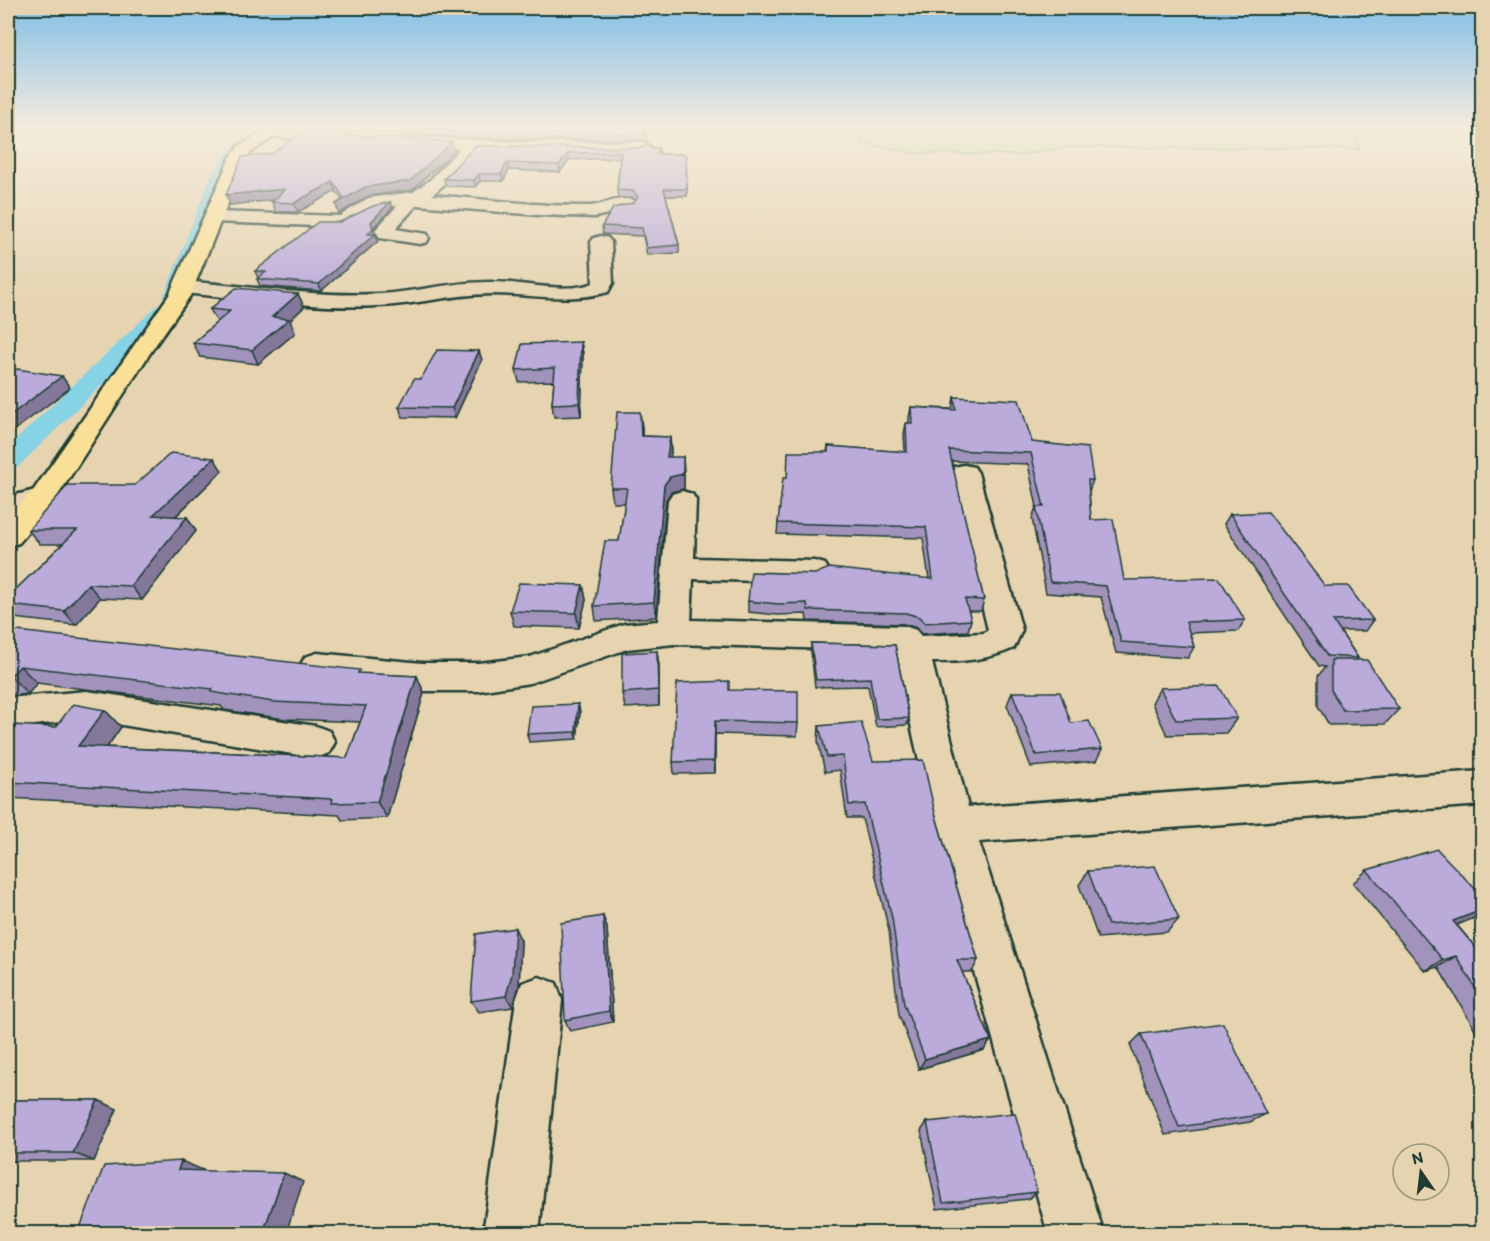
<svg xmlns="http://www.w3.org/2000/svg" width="1490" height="1241" font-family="Itim,sans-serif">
<rect width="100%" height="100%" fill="#e6d4b1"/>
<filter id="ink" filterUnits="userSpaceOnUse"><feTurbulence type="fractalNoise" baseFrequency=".0167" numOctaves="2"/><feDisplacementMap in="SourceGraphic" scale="12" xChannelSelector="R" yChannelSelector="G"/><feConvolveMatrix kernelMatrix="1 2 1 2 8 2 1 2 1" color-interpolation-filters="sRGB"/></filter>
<g filter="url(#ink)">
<path fill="#b6dc97" stroke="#6a8c66" stroke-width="1.5" d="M861,128H1353L1360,149L1068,147L1019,155L913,153L861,143Z"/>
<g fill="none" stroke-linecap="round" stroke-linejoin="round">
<path fill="#87d3e6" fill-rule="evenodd" d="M262,128H281L246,147L228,173L180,308L18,467L8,469V447L162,301L212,173L235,141Z"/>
<g stroke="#1f3d34" stroke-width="5">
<path id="minor" d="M271,128L344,133L352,138L344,143L266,136L263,133Z
M407,137L521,142H643L651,147L643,152L475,150L449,180L432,195C484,199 536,206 588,206C603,206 617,196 633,200L636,204L633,208L595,217L539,215L417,205L395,229L427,234L429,238L427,242L420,244L380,238L375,230L397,206C369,204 366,221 342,227L214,222L208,221L205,217L208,213L214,212L340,216L368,198L413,192L430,180L459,149L402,145L399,142L402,139Z
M601,236L608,238L611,242L613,283L608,292C568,303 532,294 491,294C453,294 416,305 378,306C313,309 248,299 183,293L176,291L173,287L176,283L183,281C248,286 314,297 379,294C417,292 455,281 493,282C520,282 569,294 593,283L591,242L594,238Z
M964,465L974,467L978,473L1022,630L1014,648C988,660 961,662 932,662L968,807L1482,771V805L979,842L1104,1234H1048L933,826L895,651L674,644L627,649L530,683L478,691H422L317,679L305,675L300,666L305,657L317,653L422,663H478L530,657L624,624L658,621L668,500L672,494L682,491L692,494L696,500L694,558L814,561L825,564L830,572L825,580L814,583L693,579L691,620L904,626L916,630L921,636L984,633L988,630L950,473L954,467Z
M43,488L53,491L57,497L53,503L8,515V497Z
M87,691L316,726L329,731L335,742L329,753L316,758L87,719L8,728V698Z
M539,977L556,983L562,1000L539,1234H483L516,1000L522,983Z"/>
</g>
<g stroke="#1f3d34" stroke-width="5">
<path id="major" d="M270,128H287L251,152L246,159L190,296L154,347L53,503L19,543L8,546V518L33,491L169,295L230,158L239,146Z"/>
</g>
<use href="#minor" fill="#e6d4b1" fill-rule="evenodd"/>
<use href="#major" fill="#f9e096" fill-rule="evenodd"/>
</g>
<path fill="#a193bc" stroke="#1f3d34" stroke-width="1.5" d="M324,128H644L647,142L643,140L471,138L325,129Z
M452,142L454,151L412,190L368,196L339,214L336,204L342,200L336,191L298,212H276L272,202L274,200L230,205Z
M475,146L659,148V154H686L687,196H666L679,245V253L647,255L643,236L603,234L602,226L633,203L635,200L633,198H618L617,190L620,158L569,160L560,172L509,170L503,181H480L475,187L446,186L444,179Z
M390,202L392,208L373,228L378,241L321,291L260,286L257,279L258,278L255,271L340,222Z
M298,294L304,307L290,320L295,333L258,364L200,357L193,343L217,322L210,309Z
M581,342L583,354L581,416L554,417L552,404L554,381L519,382L516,370Z
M482,360L455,418L403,417L399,407L421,379Z
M954,397L1032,442L1093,480L1089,491L1091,520L1124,580L1245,620L1238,631L1190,633L1194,647L1188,658L1116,653L1101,597L1046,593L1032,518L1036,507H1037L1028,464L951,461L984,600L981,611H968L971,620L968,631L922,634L917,628L904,624L807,621L806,614L778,615L748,612V601L929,579L923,538L777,534L778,523L787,478L827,452L828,446L905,452L904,434L906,423H909V418L911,407L952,409Z
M642,427V436L670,437L671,452L670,457L684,471V489L671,492L666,500L656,617L596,621L594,606L619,541L625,503H613L611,488Z
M222,471L175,517L196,531L142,600L100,598L76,625L14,618L8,612V597L62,544H40L28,530L135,485Z
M1230,514L1325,586L1373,620L1365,631H1340L1358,658L1356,660L1399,709L1385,724L1329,725L1318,706V676L1325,667L1319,666L1224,524Z
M583,585L586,600L579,628L514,626L510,611Z
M8,630L362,674L417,676L424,693L387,818L342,820L339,815L8,798V725L56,727L105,710L121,727L107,747L347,758L360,722L285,719L224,710L221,706L37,683L28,694L8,696Z
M811,643L895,645L909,718L907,725L876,727L868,686L815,687L811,651Z
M657,651L659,666V706L625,708L622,693Z
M1160,688L1237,718L1226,733L1167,735L1152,703Z
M729,690L798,723L797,736L715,734V773L674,774L673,762Z
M1012,692L1071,723L1102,749L1096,761L1031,767L1007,705Z
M578,704L580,712L577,739L529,742L527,734Z
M819,726L873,761L935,813L978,960L972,972H962L991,1040L984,1050L919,1069L899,1015L889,931L862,818H847L840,770L825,772L818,741Z
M1367,870L1474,918L1457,925L1482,955V1041L1438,967L1425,971L1353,883Z
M1088,871L1179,919L1167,932L1098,938L1079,885Z
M603,916L607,928L613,1022L570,1031L565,1020Z
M521,941L519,986L513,1007L479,1012L471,1001Z
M1141,1034L1266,1114L1250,1122L1165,1135L1130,1045Z
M8,1100H98L117,1109L94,1161H8Z
M927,1122L1037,1192L1028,1199L937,1209L921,1131Z"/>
<path fill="#837899" stroke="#1f3d34" stroke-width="1.5" d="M452,142L454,151L412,190L368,196L339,214L336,204L365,187Z
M568,153L569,160L560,172L559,165Z
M507,163L509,170L503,181L501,174Z
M479,174L480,181L475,187L474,180Z
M333,182L336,191L298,212L294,203Z
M285,189L288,198L230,205L226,195Z
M390,202L392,208L373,228L378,241L321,291L319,284L368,234L371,222Z
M298,294L304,307L290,320L295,333L258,364L252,350L272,317Z
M581,342L583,354L581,416L579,403Z
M479,351L482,360L455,418L452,408Z
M62,376L70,388L8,435V417Z
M640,412L642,427V451L641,436Z
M670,437L671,452L668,472L667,457Z
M683,457L684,471V489L671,492L666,500L656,617L654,602L664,485Z
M214,458L222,471L162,529L153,515Z
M187,517L196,531L142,600L131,586Z
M88,584L100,598L76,625L64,611Z
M583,585L586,600L579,628L576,613Z
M657,651L659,666V706L658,690Z
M20,666L37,683L28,694L10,676Z
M417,676L424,693L387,818L377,802Z
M578,704L580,712L577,739L576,732Z
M105,710L121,727L96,763L78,746Z
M715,721V773L714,761Z
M1482,910V913L1474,918L1436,933L1453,921Z
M603,916L607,928L613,1022L609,1011Z
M515,928L521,941L519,986L513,1007L506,996Z
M1456,956L1438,967L1425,971L1443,960Z
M991,1040L984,1050L919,1069L925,1059Z
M98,1100L117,1109L94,1161L73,1153Z
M181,1161L203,1170L201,1179L178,1170Z
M284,1173L303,1182L286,1233H263Z"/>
<path fill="#bbabdb" stroke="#1f3d34" stroke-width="1.5" d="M401,128H644L646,136L643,134L470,132Z
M304,132L452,142L410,181L365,187L336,204L344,198L333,182L294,203L272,202L285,189L226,195L242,157L271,154Z
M649,144L650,148H659L656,154H686L687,189H664L679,245L646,248L642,228L602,226L613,208L633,203L638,197L633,191L617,190L621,152L568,153L559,165L507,163L501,174H479L474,180L444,179L475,146L642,148Z
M390,202L371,222L373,228L368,234H375L319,284L257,279L266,272L255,271L318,222H340L373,206Z
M236,288L298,294L272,317L289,319L252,350L193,343L230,311L210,309Z
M581,342L579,403L552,404L555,368L516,370L522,344Z
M437,350L479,351L452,408L399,407L414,379H421Z
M17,369L62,376L8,417V375Z
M954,397L1019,400L1032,442L1088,448L1093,480H1088L1091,520L1113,519L1124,580L1219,578L1245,620L1186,622L1194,647L1121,642L1106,586L1050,582L1036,507H1044L1031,453L949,450L984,600L965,599L971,620L925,623L919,617L906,613L808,610L807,603L779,604L748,601L751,572L815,574L829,568L933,579L926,527L778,523L783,478H787L788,452H828V446L907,452L906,423H912L911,407L956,410Z
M617,412H640L641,436L670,437L667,457H683V474L670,477L664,485L654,602L594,606L605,541H619L627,488H611Z
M171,453L214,458L153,515L187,517L131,586L88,584L64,611L8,605V597L77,530H28L68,485H135Z
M1268,512L1325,586H1348L1373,620L1333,621L1358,658L1327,656L1230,514Z
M519,583L583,585L576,613L510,611Z
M8,630L360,670L358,673L417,676L377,802L331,803L332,799L8,782V725L56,727L73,704L105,710L78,746L347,758L366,706L273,702L211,692L213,689L20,666L10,676L8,677Z
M811,643L895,645L909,718L877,719L870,678L816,680Z
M657,651L658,690L622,693V653Z
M1331,660H1367L1399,709L1343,710L1331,690Z
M729,681V690L798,691V723L715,721L714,761L673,762L677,683Z
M1219,686L1237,718L1176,720L1160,688Z
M1012,692H1060L1071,723L1089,721L1102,749L1036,755Z
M578,704L576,732L527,734L531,706Z
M861,722L873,761L923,760L935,813L978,960H957L991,1040L925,1059L904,1004L892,918L865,804L849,805L843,756L827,757L819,726Z
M1437,849L1482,896V910L1453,921L1482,955V999L1456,956L1443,960L1367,870Z
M1155,866L1179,919L1108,925L1088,871Z
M603,916L609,1011L565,1020L561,923Z
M515,928L512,974L506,996L471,1001L476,934Z
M1223,1023L1266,1114L1179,1127L1141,1034Z
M8,1100H98L73,1153H8Z
M1015,1113L1037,1192L943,1203L927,1122Z
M181,1161L178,1170L284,1173L263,1233H78L104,1166Z"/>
</g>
<linearGradient id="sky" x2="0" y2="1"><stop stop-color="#81c0e7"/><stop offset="0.42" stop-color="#f4ecdc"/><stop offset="1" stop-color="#f4ecdc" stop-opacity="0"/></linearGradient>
<rect width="1490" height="302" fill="url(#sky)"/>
<rect width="1490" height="1241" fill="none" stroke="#e6d4b1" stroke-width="30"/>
<rect x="15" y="15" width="1460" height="1211" fill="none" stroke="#1f3d34" stroke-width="2" filter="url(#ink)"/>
<g transform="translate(1421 1172) rotate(346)"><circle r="28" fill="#e6d4b1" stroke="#96987f" stroke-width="1.5"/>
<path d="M0-4.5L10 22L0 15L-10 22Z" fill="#1f3d34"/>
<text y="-9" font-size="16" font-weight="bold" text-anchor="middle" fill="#1f3d34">N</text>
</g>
</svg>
